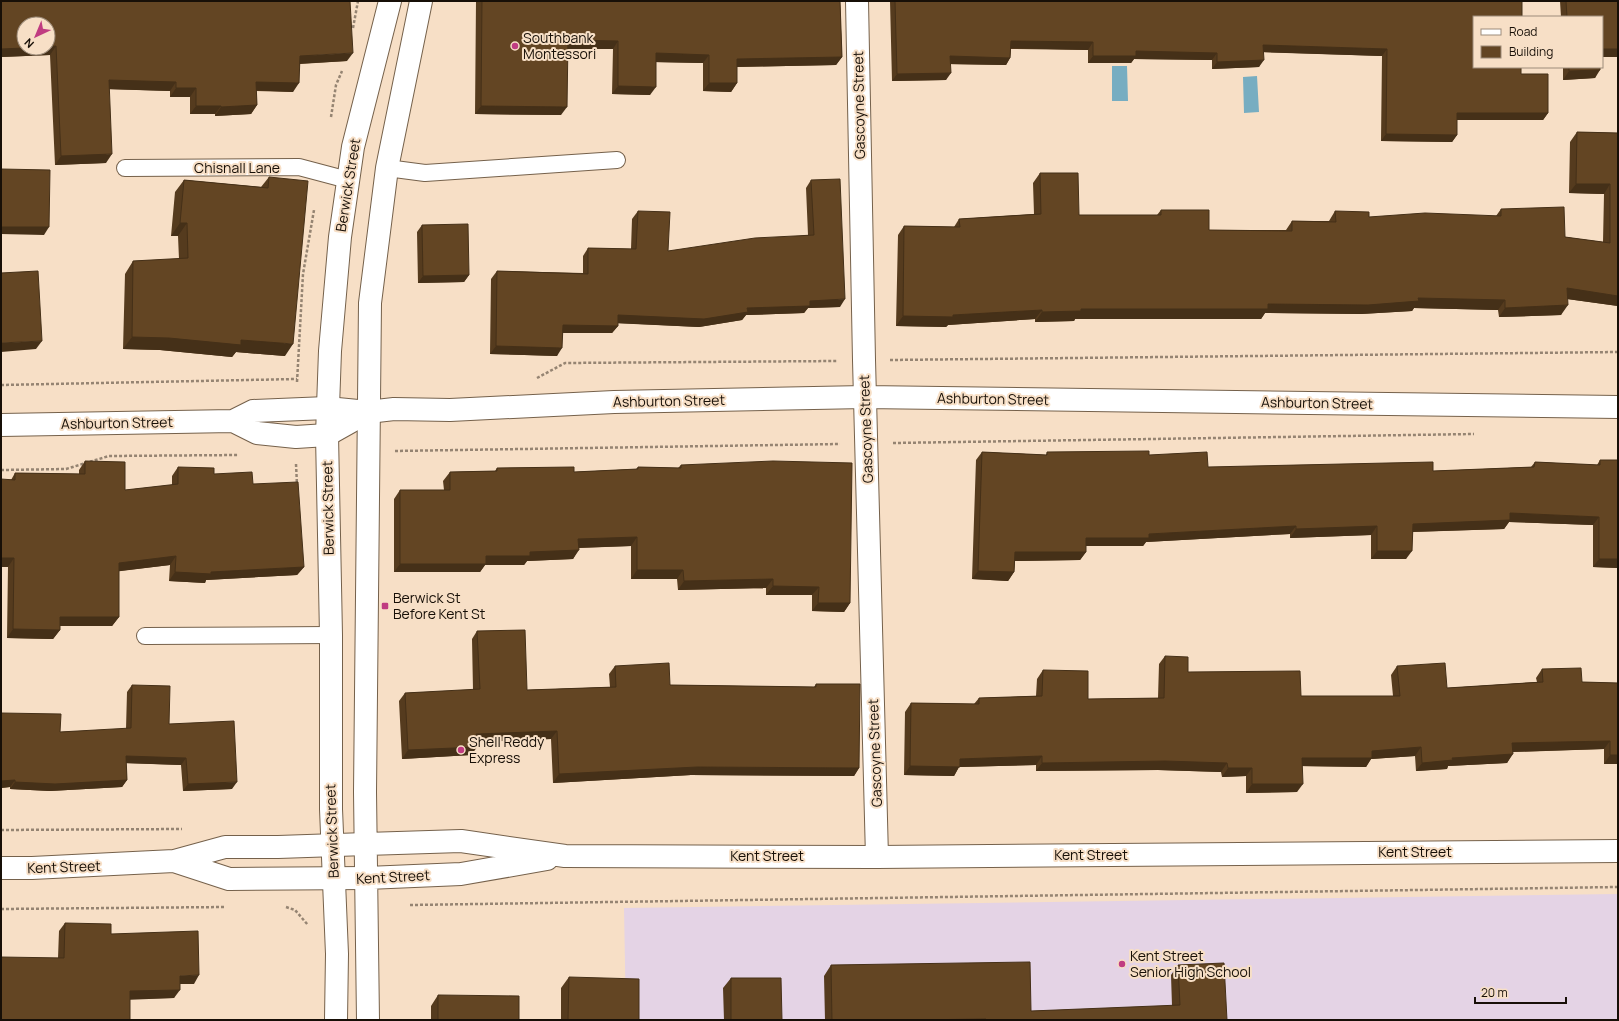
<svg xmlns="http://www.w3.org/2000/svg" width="1619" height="1021" font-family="Manrope,sans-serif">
<rect width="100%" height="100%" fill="#f7dfc6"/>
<path fill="#e4d3e5" d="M1618,894V1020H626L624,908Z"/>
<path fill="#77adc1" d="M1112,66H1127L1128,101H1112Z
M1257,76L1259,112L1244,113L1243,77Z"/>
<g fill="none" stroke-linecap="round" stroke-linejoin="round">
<g stroke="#75614b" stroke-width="18">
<path id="lane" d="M125,168L299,167L348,180
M387,168L425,173L617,160
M145,636L331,635"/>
</g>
<g stroke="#75614b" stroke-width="24">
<path id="street" d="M857,1L864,360L877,857
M233,421L257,433L296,437L327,435L368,412
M1,425L233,421L253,411L327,408L368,412L394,409L450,410L614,402L865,397L1618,407"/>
</g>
<g stroke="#75614b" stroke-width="24">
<path id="secondary" d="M174,861L229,879L367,878
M1,868H32L174,861L225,847H278L366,844"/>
</g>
<g stroke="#75614b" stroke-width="24">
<path id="primary" d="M366,844L461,841L565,856L877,857L1618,851
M367,878L461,874L547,859
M336,1020L337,954L331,809V635L327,435L330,351L340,237L353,147L390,1
M368,1020L365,792L370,303L387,168L421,1"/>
</g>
<path stroke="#958472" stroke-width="2.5" stroke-dasharray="3 2" stroke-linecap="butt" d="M353,28L358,1
M331,117L336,85L342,71
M890,360L1618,352
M537,378L565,363L837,361
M297,382L303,274L314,210
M1,385L297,379
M893,443L1474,434
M395,451L840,444
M296,464L297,485
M1,470L66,469L109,456L239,455
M1,830L182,829
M410,905L1618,887
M286,907L295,910L308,925
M1,909L225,907"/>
<use href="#lane" stroke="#fff" stroke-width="16"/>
<use href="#street" stroke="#fff" stroke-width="22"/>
<use href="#secondary" stroke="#fff" stroke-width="22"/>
<use href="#primary" stroke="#fff" stroke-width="22"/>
</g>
<path fill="#553b1e" d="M1,1L347,61L300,64L293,92L256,91L257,105L251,114L215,116V114H190V97H170V91L109,89L106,163L55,165L50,55L1,57Z
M476,1H840L842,57L836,65L737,67V83L731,92L703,91V63L656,62L650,95L612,94L613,49H568L561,115L475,114Z
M890,1H1522L1521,74L1548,113L1543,120H1457V135L1452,142L1381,141L1382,56L1264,52L1259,67L1212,69V60L1134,59L1131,63H1088V50L1011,49L1010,58L1006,65L950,64L946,80L892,81Z
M1560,1H1618V57H1602V17H1561Z
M1563,67H1600L1595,78L1563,80Z
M1577,132L1618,133V306L1567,299L1561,315L1499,317L1498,310L1414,308L1412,311L1361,314L1265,313L1261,319H1075L1074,321L1035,322V319L948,325L946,327L896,326L898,235L904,226L954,227L959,219L1034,214L1033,183L1040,173L1079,215H1157L1161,210L1209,230H1286L1292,221H1329L1335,211L1369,217L1496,216L1501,209L1565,237L1603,242L1604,194L1569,193L1570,142Z
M269,177L285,356L236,352L232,357L160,350L123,349L125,274L133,261L179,259L178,236H171L175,192L184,180L261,187Z
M811,180L840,307L808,308L804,313L746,315L742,320L699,327L618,323V326L612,333H563L557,356L490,354L491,279L497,271L583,273V256L588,248L631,249L632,219L638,211L668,251L808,235L806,188Z
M422,225L469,275L464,282L418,283L417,232Z
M982,452L1046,455L1047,452L1149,455L1208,467L1433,471L1531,467L1535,462L1597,465L1600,460H1618V568L1593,567V525L1509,522L1504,529L1413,532L1406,559H1371V535L1290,538V534L1146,542L1143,546H1086V552L1080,560L1015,561L1014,572L1008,581L972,579L976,460Z
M85,461L125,490L172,485V476L178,467L214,474L253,484L304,567L297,575L206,580L205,583L169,581L170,565L119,571V617L112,626H60V630L53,639L7,638L8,567L11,480L15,473L79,474V470Z
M681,465L850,603L844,612L812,611V595H766V588L678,590L677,579H631V546L579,548L573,559L527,561L524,565H485L480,572H394V499L400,490H444L443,481L450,472L495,471L497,468L574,472L636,469L638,467L678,468Z
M477,631L527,690L610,687L609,674L615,666L670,685L814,687L816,684L859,768L854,776L691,775L553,783L551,739L477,742V747L471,755L402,759L399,701L405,693L473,690L472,639Z
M1165,656L1188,672L1301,696H1393L1391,675L1397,666L1447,688L1537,682L1536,678L1542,669L1582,682L1618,683V764H1604V749L1513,752L1507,763L1448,766L1447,769L1416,771L1415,756L1371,759L1366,767L1302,766L1297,792L1246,793V776L1222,777L1221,772L1158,770L1036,771V765L959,767L954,776L904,775L905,712L911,703L974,704L979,698L1036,696L1037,679L1043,670L1088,699L1158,698L1159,664Z
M132,685L232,789L183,791L181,765L126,763L127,780L122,787L50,791L10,789V787L1,788V713L60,732L126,729L127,692Z
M65,923L111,934L194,984H180L174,998L130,999L58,958L59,931Z
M831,965L1031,1011L1172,1006L1171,975L1178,965L1227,1020H825L824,976Z
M569,977L639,1020H561V988Z
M731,978L782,1020H724L723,988Z
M438,995L519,1020H431V1006Z"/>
<path fill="#453018" d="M568,40L618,41L613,49H562Z
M1011,41L1093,42L1088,50L1006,48Z
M1263,45L1387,49L1382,56L1258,52Z
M56,46L50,55L1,57V49L24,48H48V47Z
M1602,49H1618V57H1602Z
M1136,51L1217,53L1212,60L1134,59L1131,63H1088L1093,56Z
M353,53L347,61L294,64L300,56Z
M656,53L709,55L703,63L650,62Z
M950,56L1010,58L1006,65L945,64Z
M842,57L836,65L731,67L737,59Z
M1264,60L1259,67L1212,69L1217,62Z
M1600,70L1595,78L1563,80L1569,71Z
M951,73L946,80L892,81L897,74Z
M109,80L176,82L170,91L103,89Z
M256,82L299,83L293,92L250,90Z
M709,83H737L731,92L703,91Z
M618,86L656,87L650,95L612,94Z
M176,88H196L190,97H170Z
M257,105L251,114L215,116L221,107Z
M196,106H221L215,114H190Z
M481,106L567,107L561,115L475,114Z
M1457,113H1548L1543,120H1452Z
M1386,134L1457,135L1452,142L1381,141Z
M112,154L106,163L55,165L61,156Z
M1576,184H1610L1604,194L1569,193Z
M180,223H187L178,236H171Z
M1,227H49L44,235L1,234Z
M469,275L464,282L418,283L423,276Z
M1567,288L1618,296V306L1560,298Z
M1418,298L1505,300L1498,310L1414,308L1412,311L1361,314L1265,313L1261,319H1075L1074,321L1035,322L1042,312L1081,309L1268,304Z
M845,299L840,307L808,308L804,313L746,315L742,320L699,327L612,323L618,315L747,308L810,301Z
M1568,305L1561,315L1499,317L1505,308Z
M1042,310L1035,319L948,325L946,327L896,326L903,316L953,315Z
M563,325L618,326L612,333H557Z
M132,337L241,340L293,344L285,356L236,352L232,357L160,350L123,349Z
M42,341L36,349L1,352V343Z
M496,346L562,348L557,356L490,354Z
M1510,513L1599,517L1593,525L1509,522L1504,529L1407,532L1413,524Z
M1296,526L1290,534L1146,542L1143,546H1080L1086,538Z
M1377,526L1371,535L1290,538L1296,529Z
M637,537L631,546L572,548L578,539Z
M579,550L573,559L527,561L524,565H485L480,572H394L400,564L530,552Z
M1377,551H1412L1406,559H1371Z
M1015,552H1086L1080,560L1009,561Z
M176,556L170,565L113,572L119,563Z
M1,558H14L8,567H1Z
M1599,559H1618V568L1593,567Z
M304,567L297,575L206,580L205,583L169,581L175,572H211Z
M637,570H683L677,579H631Z
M978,571L1014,572L1008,581L972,579Z
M773,579L766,588L678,590L684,581Z
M773,586L819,587L812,595H766Z
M818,603H850L844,612L812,611Z
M60,617H119L112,626H54Z
M13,629L60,630L53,639L7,638Z
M557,731L551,739L471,742L476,734Z
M1610,741L1604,749L1506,752L1512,743Z
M477,747L471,755L402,759L408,750Z
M1421,747L1415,756L1371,759L1366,767L1296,766L1302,758L1372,751Z
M1513,754L1507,763L1448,766L1447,769L1416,771L1422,763L1452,758Z
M1610,755H1618V764H1604Z
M126,756L186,758L181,765L121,763Z
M1042,756L1036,765L959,767L954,776L904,775L910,766L960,759Z
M1165,761L1227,763L1221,772L1158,770L1036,771L1042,763Z
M697,767L859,768L854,776L691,775L553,783L559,774Z
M1228,768H1252L1246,776L1222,777Z
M15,780L10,787L1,788V781Z
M127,780L122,787L50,791L10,789L15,782Z
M237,782L232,789L183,791L188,784Z
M1252,784H1303L1297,792L1246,793Z
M199,975L194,984H174L180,976Z
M180,990L174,998L124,1000L130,991Z
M986,1019L985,1020H911Z"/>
<path fill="#634523" stroke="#453018" d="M1,1H350L353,53L300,56L299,83L256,82L257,105L221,107V106H196V88H176V82L109,80L112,154L61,156L56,46L48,47V24H24V48L1,49Z
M482,1H840L842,57L737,59V83H709V55L656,53V87L618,86V41L568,40L567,107L481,106Z
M895,1H1522V17H1474V67H1521V74H1548V113H1457V135L1386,134L1387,49L1263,45L1264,60L1217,62V53L1136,51V56H1093V42L1011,41L1010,58L950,56L951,73L897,74Z
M1566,1H1618V49H1602V17H1567Z
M1569,67H1600V70L1569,71Z
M1577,132L1618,133V296L1567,288L1568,305L1505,308V300L1418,298L1419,301L1368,305L1268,304V309H1081V311L1042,312V310L953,315V317L903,316L904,226L960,227L959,219L1041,214L1040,173H1078L1079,215H1161V210H1209V230L1292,231V221L1336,222L1335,211L1369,212V217L1425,213L1501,216V209L1564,207L1565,237L1610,243V184H1576Z
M1,169L50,170L49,227H1Z
M269,177L308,181L293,344L241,340V345L169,338L132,337L133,261L188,258L187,223H180L184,180L268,188Z
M840,179L845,299L810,301V306L747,308L748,312L704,319L618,315V326L563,325L562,348L496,346L497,271L588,274V248L636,249L638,211L670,212L668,251L755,238L814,235L811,180Z
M468,224L469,275L423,276L422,225Z
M38,271L42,341L1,343V273Z
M1149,451V455L1207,452L1208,467L1433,462V471L1534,467L1535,462L1600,465V460H1618V559H1599V517L1510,513V520L1413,524L1412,551H1377V526L1296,529V526L1149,534V538H1086V552H1015L1014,572L978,571L982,452L1047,455V452Z
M85,461L125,462V490L178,484V467L214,468V474L252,472L253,484L298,482L304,567L211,572V574L175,572L176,556L119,563V617H60V630L13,629L14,558H1V479L15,480V473L85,474Z
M773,461L852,463L850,603H818L819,587L773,586V579L684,581L683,570H637V537L578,539L579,550L530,552V556H486V564H400V490H450V472L497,471V468L574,467V472L638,469V467L681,468V465Z
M525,630L527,690L616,687L615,666L669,663L670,685L816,687V684H860L859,768L697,767L559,774L557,731L476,734L477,747L408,750L405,693L480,689L477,631Z
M1165,656L1188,657V672L1300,671L1301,696H1400L1397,666L1445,663L1447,688L1543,682L1542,669L1581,668L1582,682L1618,683V755H1610V741L1512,743L1513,754L1452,758L1453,760L1422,763L1421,747L1372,751V758H1302L1303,784H1252V768H1228L1227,763L1165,761L1042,763V756L960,759V767L910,766L911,703L979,704V698L1042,696L1043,670L1088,671V699L1164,698Z
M132,685L170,686L169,724L234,721L237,782L188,784L186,758L126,756L127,780L55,784L15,782V780L1,781V713L61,714L60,732L131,728Z
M65,923L111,924V934L198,931L199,975L180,976V990L130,991V1020H1V957L64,958Z
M1030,962L1031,1011L1180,1005L1178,965L1224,963L1227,1020H986V1019L911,1020H832L831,965Z
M569,977L639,979V1020H568Z
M731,978H781L782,1020H731Z
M438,995L519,996V1020H438Z"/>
<g fill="#c03c81" stroke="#f7dfc6" stroke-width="1.5">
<circle cx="515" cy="46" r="4"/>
<rect x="381" y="602" width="8" height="8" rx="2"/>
<circle cx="461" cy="750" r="4"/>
<circle cx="1122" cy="964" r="4"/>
</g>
<g text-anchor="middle" stroke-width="4" stroke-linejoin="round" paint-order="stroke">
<g font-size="14" fill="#170f07" stroke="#f7dfc6" text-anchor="start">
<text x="523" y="43">Southbank<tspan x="523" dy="16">Montessori</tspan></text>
<text x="393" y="603">Berwick St<tspan x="393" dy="16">Before Kent St</tspan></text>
<text x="469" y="747">Shell Reddy<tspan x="469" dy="16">Express</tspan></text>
<text x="1130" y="961">Kent Street<tspan x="1130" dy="16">Senior High School</tspan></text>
</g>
<g font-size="14" fill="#170f07" stroke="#f7dfc6">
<text transform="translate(859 105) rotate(-91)" y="5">Gascoyne Street</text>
<text x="237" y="173">Chisnall Lane</text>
<text transform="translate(348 185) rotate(-81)" y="5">Berwick Street</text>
<text transform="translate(993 399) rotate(1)" y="5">Ashburton Street</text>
<text transform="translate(669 401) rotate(-1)" y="5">Ashburton Street</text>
<text transform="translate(1317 403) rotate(1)" y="5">Ashburton Street</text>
<text transform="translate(117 423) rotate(-1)" y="5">Ashburton Street</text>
<text transform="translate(866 429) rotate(-92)" y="5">Gascoyne Street</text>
<text transform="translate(328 508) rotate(-91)" y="5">Berwick Street</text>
<text transform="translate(875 753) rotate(-92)" y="5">Gascoyne Street</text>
<text transform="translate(332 831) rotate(-92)" y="5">Berwick Street</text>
<text x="1415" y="857">Kent Street</text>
<text x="1091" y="860">Kent Street</text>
<text x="767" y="861">Kent Street</text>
<text transform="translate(64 867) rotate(-2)" y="5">Kent Street</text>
<text transform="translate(393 877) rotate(-3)" y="5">Kent Street</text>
</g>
</g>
<rect width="1619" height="1021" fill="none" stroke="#170f07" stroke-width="4"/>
<rect x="1473" y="16" width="130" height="52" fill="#f7dfc6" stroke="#9d8c7a"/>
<rect x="1481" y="29" width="20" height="6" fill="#ffffff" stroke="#9d8c7a"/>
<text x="1509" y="36" font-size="12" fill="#170f07">Road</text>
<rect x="1481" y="46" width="20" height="12" fill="#634523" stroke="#9d8c7a"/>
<text x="1509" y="56" font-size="12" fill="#170f07">Building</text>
<g transform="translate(36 36) rotate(224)"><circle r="19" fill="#f7dfc6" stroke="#9d8c7a"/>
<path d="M0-3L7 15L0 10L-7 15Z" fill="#c03c81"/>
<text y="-6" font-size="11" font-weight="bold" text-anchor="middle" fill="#170f07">N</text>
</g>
<path d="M1475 997v6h91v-6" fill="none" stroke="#170f07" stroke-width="2"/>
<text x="1481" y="997" font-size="12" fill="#170f07" stroke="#f7dfc6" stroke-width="3" paint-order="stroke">20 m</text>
</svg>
